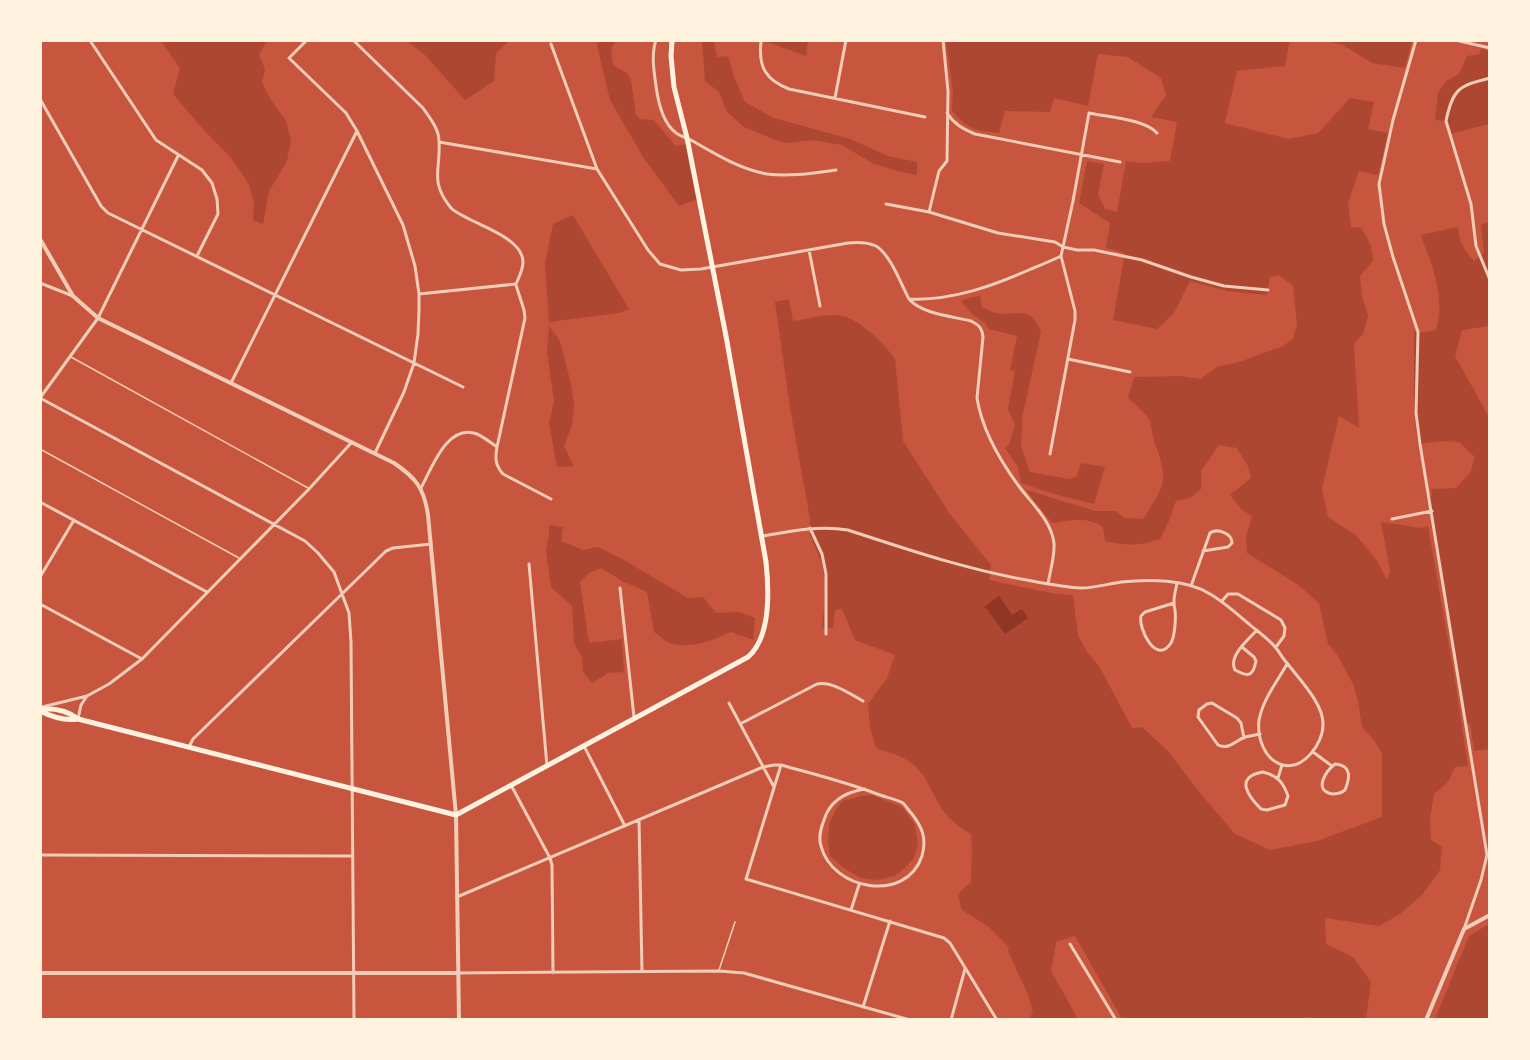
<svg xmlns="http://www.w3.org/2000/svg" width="1530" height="1060" font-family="Karla,sans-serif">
<rect width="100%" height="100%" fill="#c8553d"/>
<path fill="#ae4732" d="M267,40L259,55L265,69L262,82L271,100L286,121L291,140L287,161L269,191L263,224L253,220L254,203L249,184L231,158L202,128L173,94L180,68L161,41Z
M407,41H509L496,53L494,81L465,100L425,55Z
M596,41H616L611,49L613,65L628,74L631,80L636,115L640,119L654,120L676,146L688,144L698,199L679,206L643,157L610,100Z
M702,41H714L717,57L728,56L734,77L745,102L774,118L850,139L888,156L917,162V175L905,173L874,164L842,145L812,140L787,143L773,139L744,127L727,112L719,92L705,81Z
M765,41H808L806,56Z
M946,41H1293L1289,43L1285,66L1237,71L1225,123L1289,139L1318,133L1350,98L1374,102L1368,129L1388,133L1378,175L1359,171L1348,203L1351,227L1362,228L1371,246L1373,261L1360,276L1362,296L1368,316L1363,334L1354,344L1359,428L1339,416L1322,489L1328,517L1357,536L1377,561L1387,580L1390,571L1381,522L1421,528L1428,526L1455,680L1468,766L1455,767L1448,782L1434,794L1430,818L1431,840L1442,847L1440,870L1422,895L1400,914L1379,926L1325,918L1326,944L1353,957L1371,982L1366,1019L1327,1020L1305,1017L1303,1020L1122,1019L1075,936L1056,942L1051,971L1078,1019H1029L1033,1012L1029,997L1008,951L1009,947L989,927L962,910L958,896L962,890L971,882L972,847L971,834C961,828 952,822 945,813C932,796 927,772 907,760C898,754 886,752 876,748L870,728L868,704L887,678L895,655L855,640L842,609L835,610L833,628L822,627L824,607L825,578L821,561L810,535V519L790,408L775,302L789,299L793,321C807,319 822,315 835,315C855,314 885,344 895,359L903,441L950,514L991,565L989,580L1056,594L1073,595L1078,636L1088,653L1099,666L1132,728L1142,727L1169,752L1196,788L1235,834L1270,850L1317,841L1382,817V754L1374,740L1362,727L1358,701L1353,684L1338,656L1328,644L1319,603L1297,584L1247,553L1246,537L1252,516L1242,510L1230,495L1251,478L1248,466L1237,448L1219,445L1201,471V489L1190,498L1176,501L1168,523L1160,539C1140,546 1126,546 1105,541L1103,527C1088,516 1069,521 1052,523L1026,490L1096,511H1116L1125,518L1143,519C1166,483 1169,481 1154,441C1152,434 1152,428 1150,422C1147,413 1134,404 1128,398L1134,377L1180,376L1200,379L1217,367L1242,361L1283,346L1293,339L1297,325L1293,286L1279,275L1270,277L1267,295L1227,291L1190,281L1174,313L1157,329L1113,320L1125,253L1106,248L1110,223L1079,203L1087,161L1104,164L1098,195L1105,209L1117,212L1126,161L1143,163L1170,161L1177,122L1151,117L1166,95L1161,78L1128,57L1098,54L1088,106L1054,98L1050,112L1005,111L999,133C974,130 969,130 952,111L953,92Z
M1327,41H1412L1405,68L1372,63L1343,45Z
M1481,49L1489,51V125H1485L1450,134L1446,121L1435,120L1438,93L1446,81L1459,74L1467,56L1480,54Z
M573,215L629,309L619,313L549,322L545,263L553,224Z
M1489,222V326L1462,330L1455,356C1466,377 1479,397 1489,418V749L1474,751L1470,723L1466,724L1429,496H1432L1431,489L1456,488L1470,473L1475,457L1459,442L1443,441L1418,444L1414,414V332H1426L1436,330C1441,312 1440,295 1435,277C1432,262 1425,249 1421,235L1458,227C1459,242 1464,250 1474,261L1484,252L1481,225Z
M980,296L982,307C987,309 992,312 996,313C1020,317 1029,304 1041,332L1022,418C1023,429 1021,434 1021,443C1021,449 1028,465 1030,472L1070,479L1077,476L1081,463L1105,467L1094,504L1057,495L1021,483L1018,467L1005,448L1009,444L1015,425L1008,409L1015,371L1010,370L1017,336L989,329L985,323L972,314L961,301L969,298Z
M549,326L560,341L571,384L574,407L572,425L564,446L574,466L557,467L549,423L554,401L547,352Z
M549,525L563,527L561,541L583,550L598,547L624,560L688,598L703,597L716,613L739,612L755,618L753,640L731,632C711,641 686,651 666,641C662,639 658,634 654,632L647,592L624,582L601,568L589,573L580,582L589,643L622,639L624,672L608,673L592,683L583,672L582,657L574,643L572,606L551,587L546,551L549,534Z
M872,795L902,807L915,825L918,844L914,858L904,869L894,876L878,880L860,878L844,868L830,856L828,840L829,824L834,813L842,801L861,796Z
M1489,924V1019H1435L1469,936Z"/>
<path fill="#8f3625" d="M999,596L1012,615L1022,609L1028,618L1005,634L987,609H986L984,607Z"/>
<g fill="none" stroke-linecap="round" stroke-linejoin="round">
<path stroke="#f1ccb7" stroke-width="1.5" d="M71,357L308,488
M40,449L239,558
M719,970L735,922"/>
<path stroke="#f1ccb7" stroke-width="3" d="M307,40L289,58L346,113L357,131L403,225L415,266L419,294V310L418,334L414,363L404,392L375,453
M353,40L423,108C430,118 439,129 439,141C441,170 429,181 451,208C456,213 464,216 471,220C487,228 523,241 523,262C523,270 519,277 516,284L419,294
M656,40C651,55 654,71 656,86C658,101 662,122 675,132C679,136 686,138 691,140C715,154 740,169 767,174C790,177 813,173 836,170
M1416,40L1393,120L1379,184L1384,224L1393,257L1418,332L1416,413L1420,444L1487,855L1481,880L1464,929
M1455,40L1490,48
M91,42L156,140L202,170L212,183L217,199L218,214L197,256
M761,42C758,67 766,80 789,89L925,117
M551,44L597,169
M1490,78C1459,86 1453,88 1446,121L1471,204L1476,246L1490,280
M835,98L846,40
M40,99L101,206L108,213L463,387
M947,113C954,124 963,129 975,134L1120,162
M439,142L597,169L648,250L660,264L681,270L701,269L848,243C857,242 867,242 876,246C890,254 901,284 909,299C922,314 951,316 971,321C979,325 982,328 983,337L977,398C982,430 999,459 1018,485C1031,503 1051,520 1054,543C1055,556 1050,571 1048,584
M886,204L929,212L998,233L1055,242L1063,247L1077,250H1094L1142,260L1191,277L1224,286L1268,290
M929,212L939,171L947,161L948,91L943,40
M809,250L820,306
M40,283L73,296
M909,299C951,301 993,286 1031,269C1041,265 1051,261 1061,256L1073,201L1089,113C1107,117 1145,119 1157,133
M1068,359L1130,372
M231,383L357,131
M40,398L305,541L318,553L334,572L349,613L351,642L354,1020
M40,398L98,318L178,156
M497,447L525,318L524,310L516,285
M1050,454L1075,320V311L1061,256
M421,488C432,468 447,423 477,434C484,437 491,443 497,447C495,458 495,465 503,474L551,499
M40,502L207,592
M1392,519L1432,511
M810,528L822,554L826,574V634
M763,536C791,531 819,525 848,530C909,550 968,570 1032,581C1048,584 1065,587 1081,588C1094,588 1108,584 1121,582C1148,579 1187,579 1210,594C1224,602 1237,614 1249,624C1258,632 1269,639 1276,648C1280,653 1283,659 1287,663C1299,679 1324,704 1323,725C1323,743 1304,770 1283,765C1264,760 1257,737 1259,720C1263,699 1277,682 1287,664
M529,564L547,766
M40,577L74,520
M1191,586L1210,533C1217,528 1232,533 1232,543L1228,547L1203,551
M620,588L634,717
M1222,601L1228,594H1238L1281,620L1285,628L1284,636L1276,647
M1174,603L1145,612L1141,616C1138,628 1156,666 1171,643C1175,635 1176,619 1175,610C1174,606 1174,606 1174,601C1174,595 1176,589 1177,583
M40,604L142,659
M1242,647L1254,657L1256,661C1253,677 1248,677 1235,670C1228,656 1248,640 1257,630
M729,703L774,787
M42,707L87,696L109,684L142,659L309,489L352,442
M78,719L81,705L87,696
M740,724L817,684C832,681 850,694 863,701
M1244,738L1241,723L1237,718L1212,703L1207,704L1199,710L1198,717L1218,745C1229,750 1235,741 1245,737C1250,736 1255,735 1260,734
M584,746L625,826
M189,747L193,739L386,551L393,548L431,544
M1313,752L1332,766
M1335,764C1352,765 1350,778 1345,790C1337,797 1318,795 1323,780C1325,774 1330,768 1335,764Z
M781,765L746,879L944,938L950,943L997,1020
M1263,772C1278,776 1283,782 1288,796L1285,805L1267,810L1261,809C1248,796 1234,777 1263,772Z
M1278,778L1282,765
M511,785L550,858L552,865L553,973
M639,820L642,972
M40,855L353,856
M457,897L763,767L774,765H781C813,774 846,782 877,794C885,797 896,799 903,803C906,806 909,811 912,814C922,827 927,838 922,856C906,904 832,890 821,846C818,837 821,828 824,820C830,800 846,792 865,789
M851,910L859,885
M1070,944L1116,1020
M458,973L719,971L744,973L910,1020
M863,1007L890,921
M951,1020L965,969"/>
<path stroke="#f1ccb7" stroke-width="4" d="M40,239L73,296L98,318L394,463C416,478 424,488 428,515L456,815L459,1020
M40,973H458
M1426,1020L1464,929L1490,915"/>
<path stroke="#fff3e0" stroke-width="5" d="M40,709C54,708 67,710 78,719
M40,711C52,717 65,721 78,719L456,815L748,657C771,637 769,590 766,562L726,336L687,138L674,87L671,56L672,40"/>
</g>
<rect width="1530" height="1060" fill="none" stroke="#fff3e0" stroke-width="84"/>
</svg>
